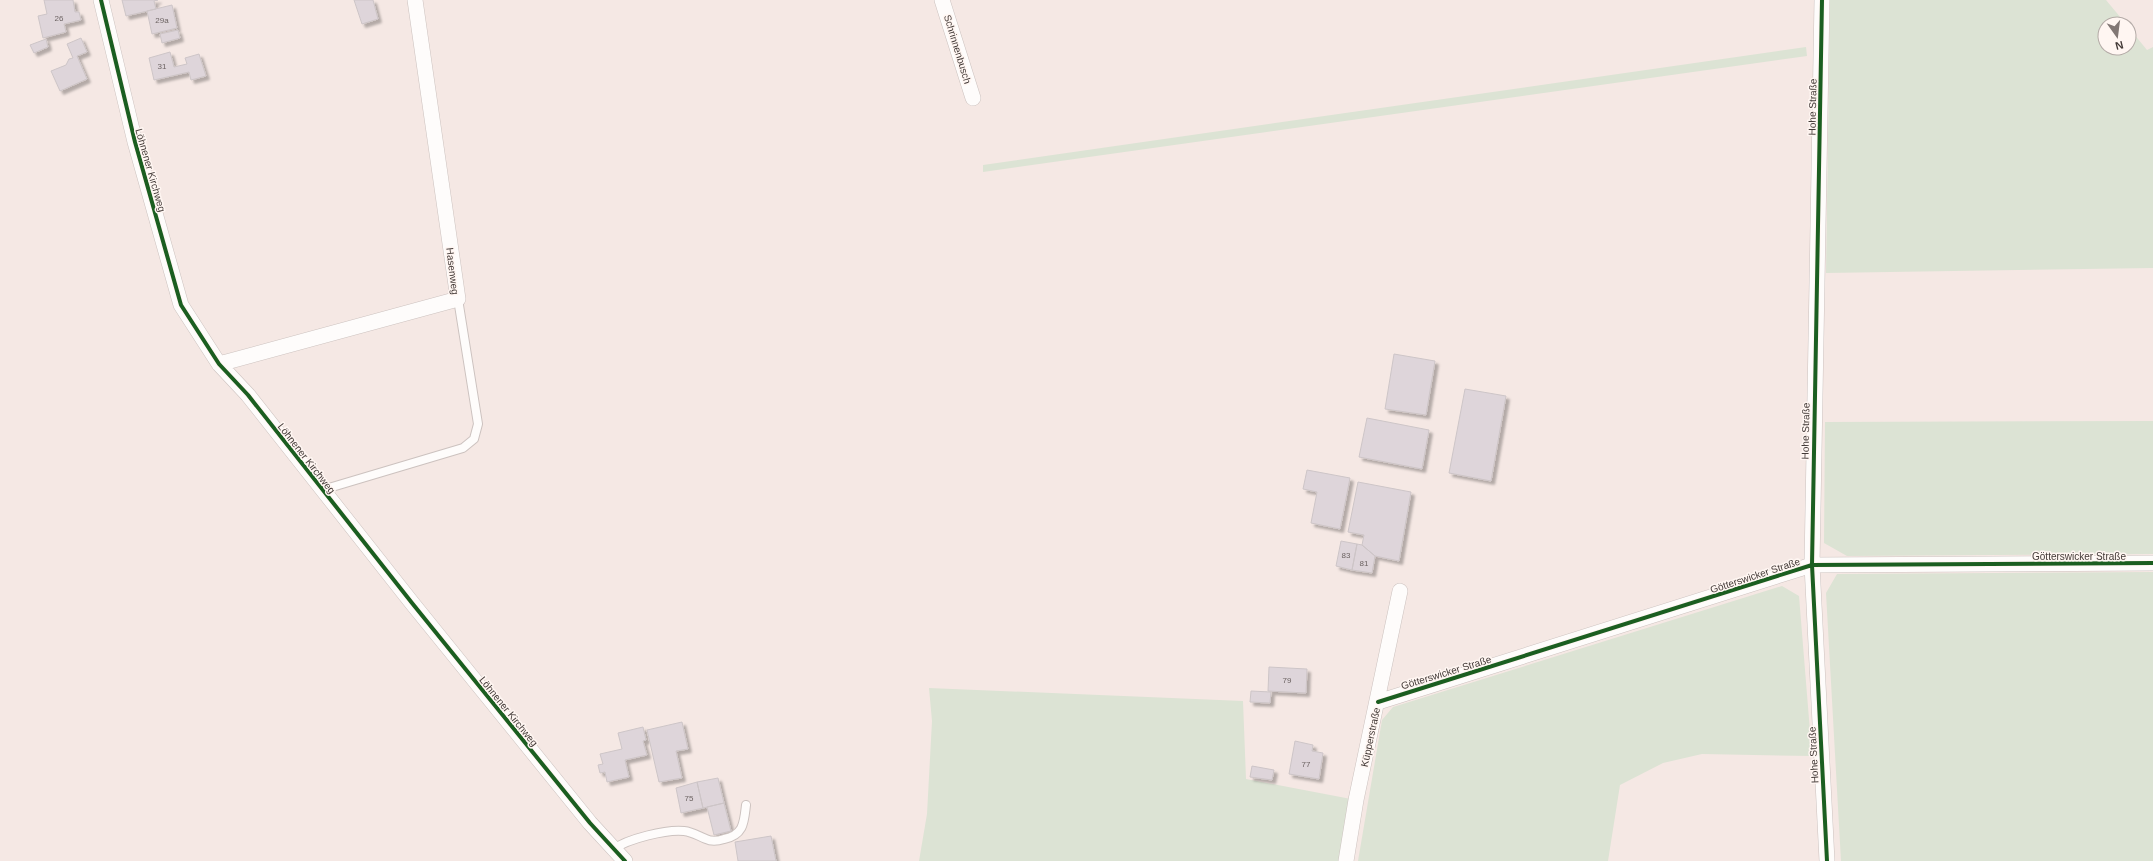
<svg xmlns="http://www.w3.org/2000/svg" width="2153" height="861" font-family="Arial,sans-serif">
<defs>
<filter id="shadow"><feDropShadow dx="3.5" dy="3.5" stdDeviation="1" flood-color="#0004"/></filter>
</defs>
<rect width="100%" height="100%" fill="#f5e8e4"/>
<path fill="#dce3d4" d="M1830,0H2106L2126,24H2105V48H2129V28L2147,50L2153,47V268L1826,273Z
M1806,47L1807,56L983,172V165Z
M2153,421V554L1847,556L1824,543L1825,422Z
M2153,572V861H1841L1826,593L1837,574Z
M1782,586L1799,596L1812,756L1702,754L1663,763L1620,785L1608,861H1358L1382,720L1393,707Z
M929,688L1243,701L1246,779L1351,799L1341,861H919L927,814L932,721Z"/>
<path fill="#ded5da" stroke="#cdc5c7" filter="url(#shadow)" d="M44,0H73L75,12H79L81,20L64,24L66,32L43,38L38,16L47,14Z
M122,0H158L154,1L156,9L126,16Z
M354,0H373L378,19L362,24Z
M172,5L177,28L152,34L147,11Z
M178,30L180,38L162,43L160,34Z
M81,38L87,52L77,56L87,79L60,91L51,71L66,65L69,59L73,58L67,44Z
M46,39L48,47L34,53L30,45Z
M170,52L174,67L187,64L185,58L199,54L206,76L191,80L189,72L154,80L149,58Z
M1394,354L1435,361L1426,415L1385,409Z
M1465,389L1506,396L1491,481L1449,473Z
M1367,418L1429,430L1422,469L1359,457Z
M1307,470L1350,478L1340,529L1311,523L1317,492L1303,489Z
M1358,482L1411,492L1399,561L1375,556L1362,545L1364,535L1348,532Z
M1341,541L1357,544L1352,570L1336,566Z
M1357,544L1362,545L1375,556L1372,573L1352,570Z
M1269,667L1307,669L1306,693L1268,691Z
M1251,691L1271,692L1270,703L1250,702Z
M682,722L688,749L676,751L682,778L659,782L647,730Z
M643,727L646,740L643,741L647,755L625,760L629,777L607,782L605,772L600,773L598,765L603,764L600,754L622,749L618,733Z
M1295,741L1313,745L1312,751L1323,753L1319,779L1289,774Z
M1252,766L1274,770L1272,780L1250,777Z
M718,778L724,803L703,808L697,782Z
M697,782L703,808L681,813L676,788Z
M724,803L731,831L714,835L707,807Z
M771,836L776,861H738L735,842Z"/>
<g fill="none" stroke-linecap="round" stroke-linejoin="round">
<g stroke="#ccc2bf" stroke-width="10">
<path id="service" d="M322,490L463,448L474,439L478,424L458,299
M614,849C627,839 667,829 684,831C693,832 698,836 706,839C712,842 718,841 724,839C744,835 744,822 746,805"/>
</g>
<g stroke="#ccc2bf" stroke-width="16">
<path id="minor" d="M101,0L135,142L181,305L219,364L248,395L412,603L590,823L625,861
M942,0L973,98
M1822,0L1812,565L1827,861
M219,364L458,299L415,0
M1378,702L1812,565L2153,563
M1346,861L1356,800L1400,591"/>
</g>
<use href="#service" stroke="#fefcfb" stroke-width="8"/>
<use href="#minor" stroke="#fefcfb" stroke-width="15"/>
<g stroke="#fff6f2" stroke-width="6">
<path id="cycleway" d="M101,0L135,142L181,305L219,364L248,395L412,603L590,823L625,861
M1822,0L1812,565L1827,861
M1378,702L1812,565L2153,563"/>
</g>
<use href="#cycleway" stroke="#1b5e20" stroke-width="4"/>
</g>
<g text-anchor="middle" stroke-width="3" stroke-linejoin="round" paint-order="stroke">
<g font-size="8" fill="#6c6362">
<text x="59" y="21">26</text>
<text x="162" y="23">29a</text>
<text x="162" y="69">31</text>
<text x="1346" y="558">83</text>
<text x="1364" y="566">81</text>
<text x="1287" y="683">79</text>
<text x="1306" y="767">77</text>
<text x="689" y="801">75</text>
</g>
<g font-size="10" fill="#433a37" stroke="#fff6f2">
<text transform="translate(958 49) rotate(73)" y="4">Schrinnenbusch</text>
<text transform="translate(1812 107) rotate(-89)" y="4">Hohe Straße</text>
<text transform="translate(151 170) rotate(74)" y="4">Löhnener Kirchweg</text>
<text transform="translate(453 271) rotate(83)" y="4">Hasenweg</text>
<text transform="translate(1805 431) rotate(-89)" y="4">Hohe Straße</text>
<text transform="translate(307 458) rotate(52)" y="4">Löhnener Kirchweg</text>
<text x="2079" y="560">Götterswicker Straße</text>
<text transform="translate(1755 575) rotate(-18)" y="4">Götterswicker Straße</text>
<text transform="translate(1446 672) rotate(-17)" y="4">Götterswicker Straße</text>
<text transform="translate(509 711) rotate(51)" y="4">Löhnener Kirchweg</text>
<text transform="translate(1370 737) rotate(-78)" y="4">Küpperstraße</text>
<text transform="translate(1813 755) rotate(-93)" y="4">Hohe Straße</text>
</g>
</g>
<g transform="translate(2117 36) rotate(166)"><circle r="19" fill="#fff6f2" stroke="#b4aba7"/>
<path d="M0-3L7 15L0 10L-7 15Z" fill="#817774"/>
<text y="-6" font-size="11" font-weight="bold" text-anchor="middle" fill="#433a37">N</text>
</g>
</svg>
